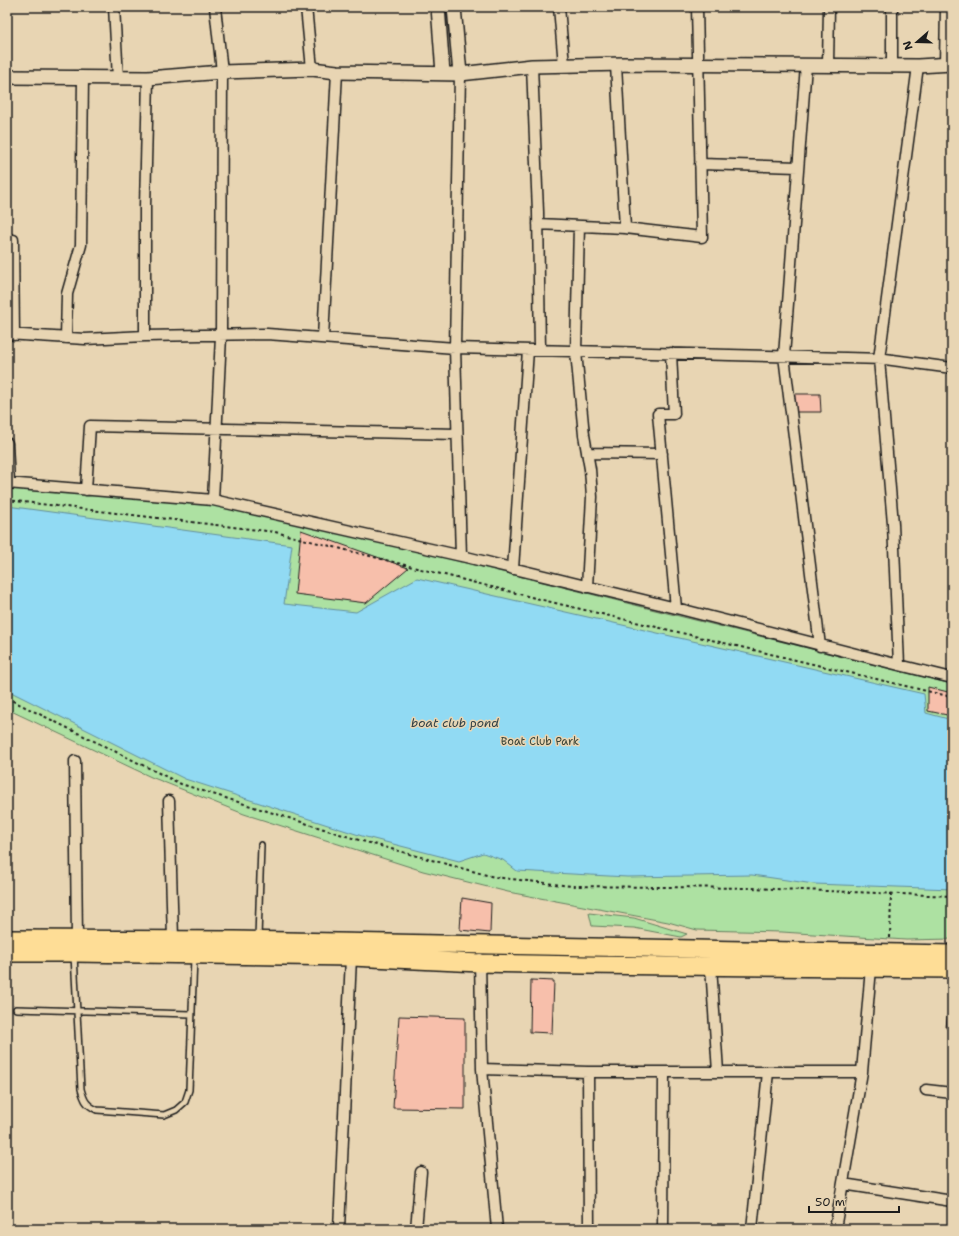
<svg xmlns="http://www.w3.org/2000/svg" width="959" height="1236" font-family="'Shantell Sans',sans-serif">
<rect width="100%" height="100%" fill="#e8d5b3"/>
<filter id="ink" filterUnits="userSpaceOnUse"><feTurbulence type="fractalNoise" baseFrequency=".025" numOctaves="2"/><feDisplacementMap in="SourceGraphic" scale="8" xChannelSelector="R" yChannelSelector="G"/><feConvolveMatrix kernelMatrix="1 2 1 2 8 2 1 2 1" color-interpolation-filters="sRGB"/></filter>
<g filter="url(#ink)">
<path fill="#ade1a2" stroke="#647e5f" d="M7,486L198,499L458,561L952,684V939L906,940L782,932L697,930L668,922L508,892L423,871L244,814L151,777L7,709Z
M589,913L634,918L687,934L681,937L634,928L592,926Z"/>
<path fill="#91daf3" stroke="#628e9d" d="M7,506L292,545L284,604L356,612L417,578L924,694L926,713L952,720V889L814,884L752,875L627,877L517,871L503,860L483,853L459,861L362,836L185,779L7,690Z"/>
<path fill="#f7bfab" stroke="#1c1c1c" d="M793,394H820L821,412H794Z
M301,530L408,568L366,603L295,594Z
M928,687L952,693V716L928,711Z
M462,898L491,903L490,933L460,930Z
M531,980L554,981L552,1033L530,1032Z
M951,981H952V1029L946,1028Z
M399,1016L465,1018V1109L393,1108Z"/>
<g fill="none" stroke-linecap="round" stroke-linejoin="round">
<g stroke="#1c1c1c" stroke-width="8">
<path id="service" d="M258,938L261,845
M74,955L81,1089C84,1100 86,1105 97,1110L164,1115L176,1110L185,1102L189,1090L194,958
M16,1009L191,1014"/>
</g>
<g stroke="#1c1c1c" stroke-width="13">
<path id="minor" d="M114,7L118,78
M306,7L312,69
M559,7L564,65
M945,64L946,7
M616,65L625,228L702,237L697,7
M806,65L784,356L820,646
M828,65L829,7
M532,66L538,212L540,350
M892,66V7
M460,74L455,348L461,556
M700,164L798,167
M538,224L625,228
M579,226L576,352L584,435L590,469L592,497L587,587
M7,239L13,240L14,335
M7,334L85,339L145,336L267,334L455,348L885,359L952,368
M145,336V207L148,78
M66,338L67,294L81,245L83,78
M323,338L337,72
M671,353L674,414H658L676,608
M7,443L9,483
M587,453L662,454
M7,483L213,500L466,557L676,608L899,665L893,524L879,359L918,66
M86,490L90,426L457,434
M213,500L221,336L222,72L215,7
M513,569L528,350
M899,665L952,678
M75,761L77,939
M169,801L173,939
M480,959L482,1069L497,1229
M711,966L718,1072
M482,1069L588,1072H862
M588,1072L589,1229
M926,1090L952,1093
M843,1184L952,1201
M339,1229L351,957
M416,1229L421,1172
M663,1229L664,1072
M752,1229L768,1072
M835,1229L862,1072L871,968"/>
</g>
<g stroke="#1c1c1c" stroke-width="16">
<path id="tertiary" d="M438,7L443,73
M454,7L460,74
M7,77L148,78L222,72L312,69L337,72L460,74L532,66L624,64L918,66L952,64"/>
</g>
<g stroke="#1c1c1c" stroke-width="20">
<path id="trunk" d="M7,939L235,940L952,954
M7,953H74L351,957L480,963L584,965L952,969"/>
</g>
<path stroke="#1c1c1c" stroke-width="2" stroke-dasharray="3 3" stroke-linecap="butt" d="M7,500L275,532L551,602L952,697
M7,698L181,784L362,841L494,877L571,886L751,888L952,896
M890,938L891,893"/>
<use href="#service" stroke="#e8d5b3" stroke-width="5"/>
<use href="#minor" stroke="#e8d5b3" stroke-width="10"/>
<use href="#tertiary" stroke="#e8d5b3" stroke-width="13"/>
<use href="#trunk" stroke="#fedd96" stroke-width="17"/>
</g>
</g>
<g text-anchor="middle" stroke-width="3" stroke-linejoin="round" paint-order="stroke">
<g font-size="11" fill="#394337" stroke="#e8d5b3">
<text x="540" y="745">Boat Club Park</text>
</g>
<g font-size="12" font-style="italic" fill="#334247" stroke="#e8d5b3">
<text x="455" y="727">boat club pond</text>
</g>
</g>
<rect width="959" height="1236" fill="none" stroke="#e8d5b3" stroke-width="24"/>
<rect x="12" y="12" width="935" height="1212" fill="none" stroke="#1c1c1c" stroke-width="1.5" filter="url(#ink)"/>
<g transform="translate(917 42) rotate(250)" stroke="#e8d5b3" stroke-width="3" paint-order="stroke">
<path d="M0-3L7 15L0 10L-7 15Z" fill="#1c1c1c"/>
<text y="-6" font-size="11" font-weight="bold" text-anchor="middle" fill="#1c1c1c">N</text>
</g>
<path d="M809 1206v6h90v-6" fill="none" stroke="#1c1c1c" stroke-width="2"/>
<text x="815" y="1206" font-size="12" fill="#1c1c1c" stroke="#e8d5b3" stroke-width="3" paint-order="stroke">50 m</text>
</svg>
